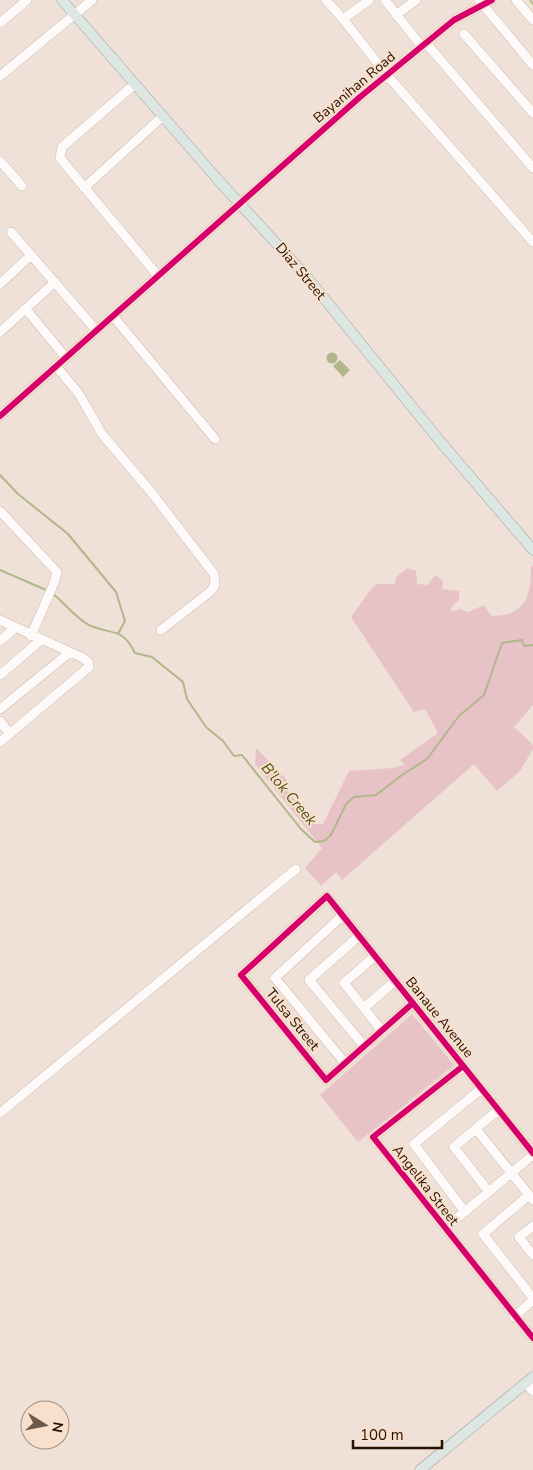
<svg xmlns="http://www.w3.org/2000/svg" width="533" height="1470" font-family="'Nunito Sans',sans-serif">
<rect width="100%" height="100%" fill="#efe1d7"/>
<path fill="#e7c2c6" d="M531,566H533V705L514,727L533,745V749L520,771L497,791L474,764L342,880L336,872L321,886L305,868L322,848L255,764L256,748L287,780L289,793L315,824H323L349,771L393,768L405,765L400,760L438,733L425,709L414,712L351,617L371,589L377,584H395L396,577L408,568L416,571L417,584L428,585L435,575L443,581L442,589L459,591V600L452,606L451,612L460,609L468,612L484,605L491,616C526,616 531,597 531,566Z
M412,1014L454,1065L358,1142L320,1095Z"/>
<path fill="#b1b78b" d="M326.5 358a5.5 5.5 0 1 1 11 0a5.5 5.5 0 1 1-11 0Z
M340,360L350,370L343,377L333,366Z"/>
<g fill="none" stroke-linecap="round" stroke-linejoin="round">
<path stroke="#b1b78b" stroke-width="2" d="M530,0L533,4
M0,475L18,494L68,534L116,592L125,621L118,634
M0,570L46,590
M53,594C65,603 77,620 91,626C113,635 122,627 135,653L152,657L183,682L187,699L206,727L223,741L234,756L242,755L301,829L315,842L324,841L331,835L346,804L354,797L376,795L402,775L427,759L459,716L484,695L502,643L522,640L524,646L533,645"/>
<g stroke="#cebcaf" stroke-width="10">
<path id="minor" d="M326,0L343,19
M369,0L343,19L387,75L533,242
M385,0L422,47
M479,0L533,65
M516,0L533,20
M396,15L416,0
M0,23L27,0
M464,34L533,113
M426,43L533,168
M0,76L92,0
M135,84L62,147L60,158L159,277
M0,161L22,186
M84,188L163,116
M11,232L96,330
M0,284L31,255
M26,309L66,358
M113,316L215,439
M0,332L55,282
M56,366L79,394L102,434L151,492L214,574L215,585L211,591L161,630
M0,416L360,97L454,20L492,0
M0,511L57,572L54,583L31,636
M0,620L83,658L88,662L89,667L0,742
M0,641L15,628
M0,675L41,640
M0,709L69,653
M0,721L10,734
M343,915L275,978L345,1063
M359,936L309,980L364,1046
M375,956L344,983L382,1031
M413,1003L326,1080L241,975L327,896C396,982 464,1068 533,1153
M364,1008L395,981
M463,1066L373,1137L533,1338
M0,1113L296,869
M476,1129L533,1200
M489,1192L454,1147L498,1110
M529,1195L483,1234L533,1298
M465,1212L414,1144L481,1089
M533,1226L519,1237L533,1255
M445,1228L533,1155
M514,1317L533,1300
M526,1383L533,1391"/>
</g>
<g stroke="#97a199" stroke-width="11">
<path id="major" d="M62,0L219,181L306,276L439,440L533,550
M420,1470L533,1377"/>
</g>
<use href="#minor" stroke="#fdfaf9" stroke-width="9"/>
<use href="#major" stroke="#dee6e3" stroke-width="10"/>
<g stroke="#f9e0cd" stroke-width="9">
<path id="cycleway" d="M0,416L360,97L454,20L492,0
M413,1003L326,1080L241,975L327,896C396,982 464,1068 533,1153
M463,1066L373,1137L533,1338"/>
</g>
<use href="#cycleway" stroke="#d6006c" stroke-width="6"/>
</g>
<g text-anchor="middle" stroke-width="4" stroke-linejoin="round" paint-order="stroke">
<g font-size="14" fill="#261101" stroke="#f9e0cd">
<text transform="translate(354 87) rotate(-40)" y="5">Bayanihan Road</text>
<text transform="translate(301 271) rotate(50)" y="5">Diaz Street</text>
<text transform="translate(440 1017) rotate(51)" y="5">Banaue Avenue</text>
<text transform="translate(293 1019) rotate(51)" y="5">Tulsa Street</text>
<text transform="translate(426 1185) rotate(52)" y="5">Angelika Street</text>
</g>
<g font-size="15" font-style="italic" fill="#495411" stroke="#f9e0cd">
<text transform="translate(289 794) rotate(50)" y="5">B'lok Creek</text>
</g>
</g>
<g transform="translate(45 1425) rotate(100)"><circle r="24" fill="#f9e0cd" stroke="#a58d7b"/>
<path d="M0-4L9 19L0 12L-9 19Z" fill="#6c5a4c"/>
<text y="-8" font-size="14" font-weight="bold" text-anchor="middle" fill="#261101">N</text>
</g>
<path d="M353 1440v8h89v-8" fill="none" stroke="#261101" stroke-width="2.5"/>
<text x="360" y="1440" font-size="15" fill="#261101" stroke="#f9e0cd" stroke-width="4" paint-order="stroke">100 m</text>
</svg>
